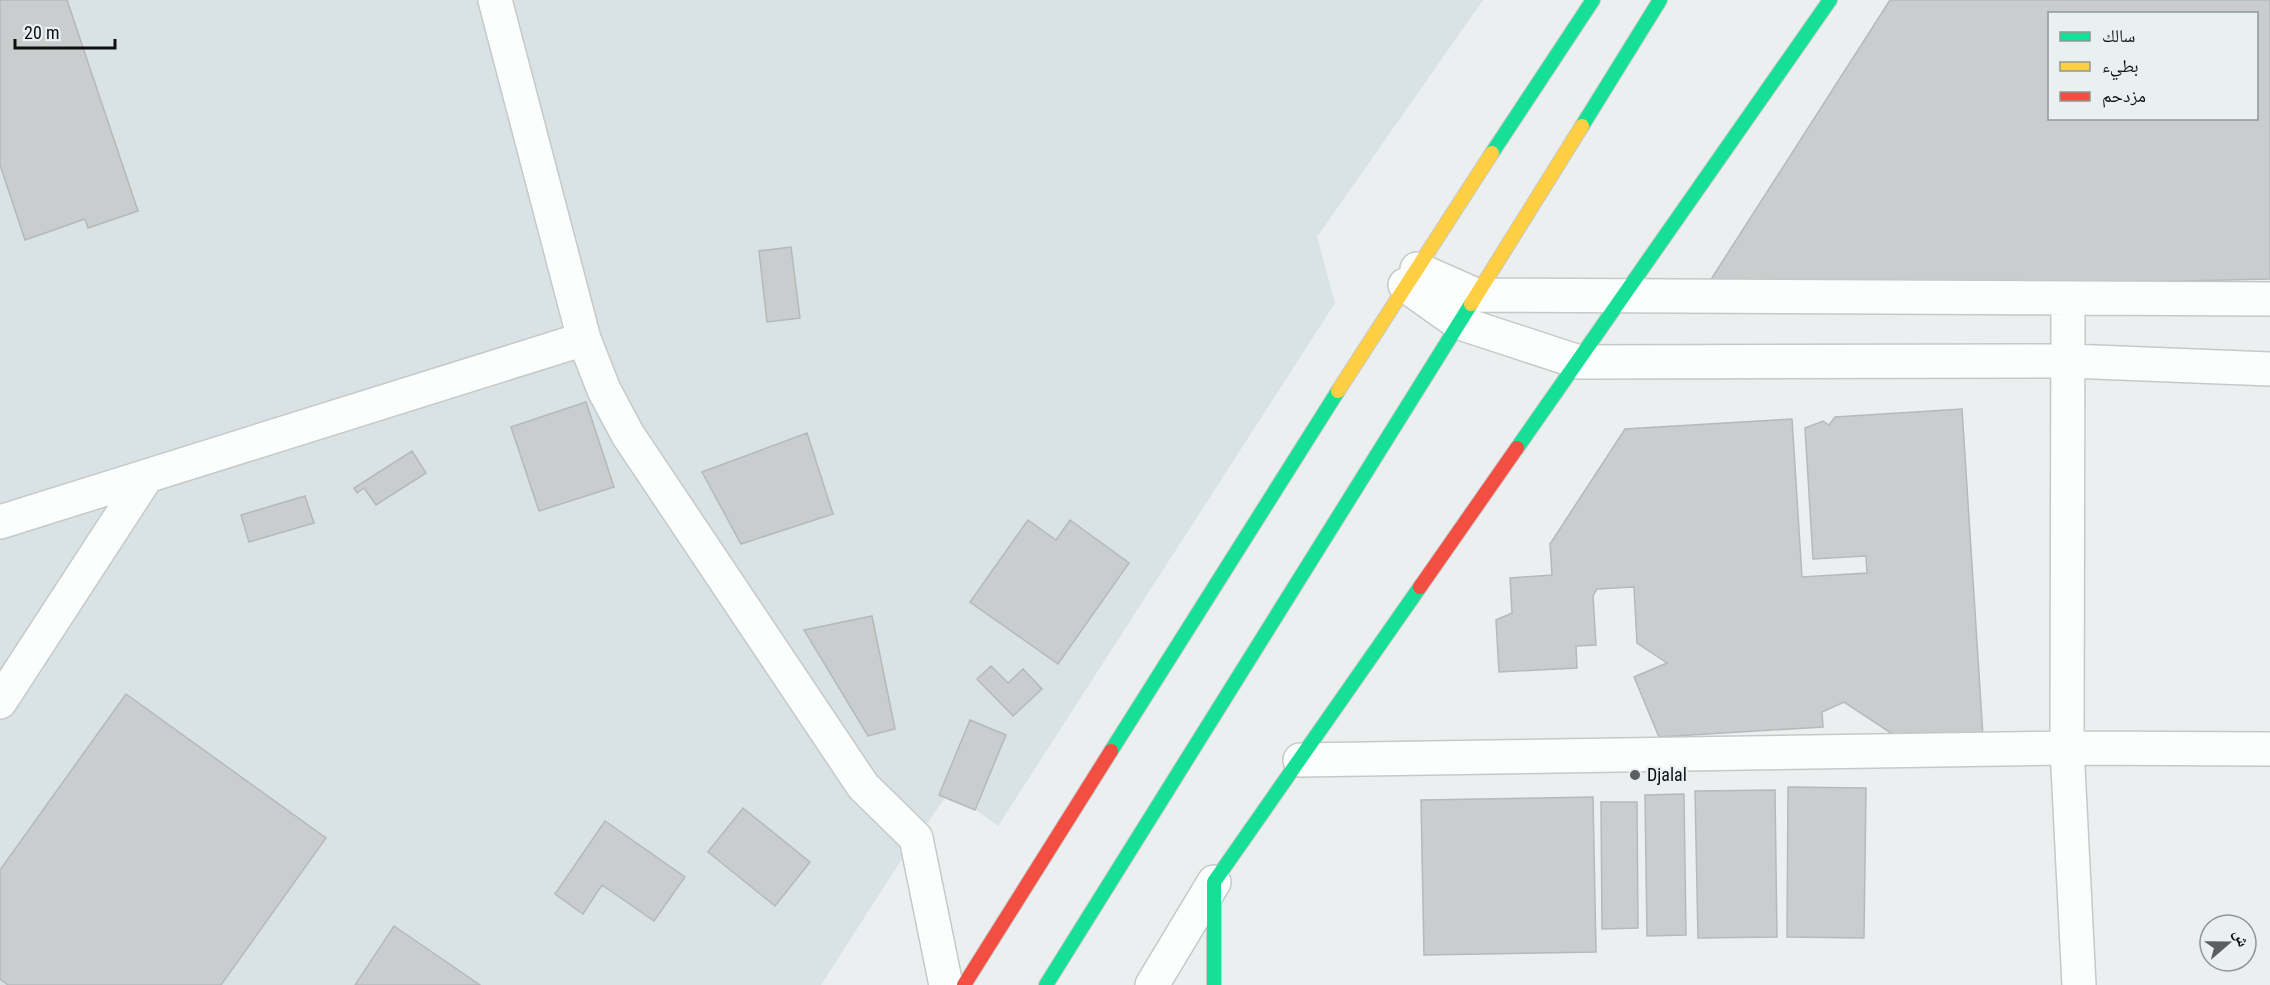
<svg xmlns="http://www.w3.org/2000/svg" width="2270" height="985" font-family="'Roboto Condensed','Noto Naskh Arabic',sans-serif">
<rect width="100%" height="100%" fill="#ebefef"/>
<path fill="#d9e2e4" d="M0,0H1483L1317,237L1335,303L998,826L950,791L903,857L821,985H0Z"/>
<path fill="#cacdcd" stroke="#b6b9b9" stroke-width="1.5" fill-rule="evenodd" d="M0,0H67L138,211L88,228L85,219L25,240L0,165Z
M1890,0H2270V279L1714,292L1708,284ZM2050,14H2256V118H2050Z
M791,247L800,318L767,322L759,251Z
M586,402L614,487L539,511L511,427Z
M1962,409L1983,736L1903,741L1844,702L1822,712L1823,727L1659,737L1634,677L1667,663L1637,643L1634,587L1597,589L1593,596L1596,645L1576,646L1577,668L1499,672L1496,620L1512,613L1510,578L1552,575L1550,544L1625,429L1792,419L1802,577L1867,573L1866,556L1813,559L1805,428L1823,421L1829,425L1835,417Z
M807,433L833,514L741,544L702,472Z
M412,451L426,473L376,505L364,488L357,493L354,488Z
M305,496L314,523L249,542L241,515Z
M1028,520L1056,540L1070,520L1129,563L1058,664L970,602Z
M872,616L895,729L868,736L804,630Z
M991,666L1008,683L1023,669L1042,689L1013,716L977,679Z
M126,694L326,838L221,985H8L0,979V870Z
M970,720L1006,735L975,810L939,795Z
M1788,787L1866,788L1864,938L1787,937Z
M1775,790L1777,937L1698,938L1695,791Z
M1684,794L1686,935L1647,936L1645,795Z
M1593,797L1596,952L1424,955L1421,800Z
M1601,802H1637L1638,928L1602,929Z
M743,808L810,862L775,906L708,852Z
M605,821L685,877L654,921L602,885L583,914L555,894Z
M394,926L480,985H355Z"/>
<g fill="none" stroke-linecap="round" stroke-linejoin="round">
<g stroke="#c7c9c9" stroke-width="36">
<path id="street" d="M495,0L584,339L604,390L628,435L863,786L916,838L946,985
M1417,269L1476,295L2270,299
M1405,285L1457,322L1579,362L2070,361L2270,369
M2068,298L2067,748L2079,985
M0,522L584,339
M0,702L147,476
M1300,760L2067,748L2270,749
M1152,985L1214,882"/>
</g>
<g stroke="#c7c9c9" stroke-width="16">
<path id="fast" d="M1582,126L1660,0
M1492,153L1593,0
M1517,448L1830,0
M1111,751L1338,391
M1046,985L1471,304
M1214,985V882L1420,587"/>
</g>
<g stroke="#c7c9c9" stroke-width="16">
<path id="slow" d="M1471,304L1582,126
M1338,391L1492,153"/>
</g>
<g stroke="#c7c9c9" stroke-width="16">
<path id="jam" d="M1420,587L1517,448
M964,985L1111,751"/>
</g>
<use href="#street" stroke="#fcfdfd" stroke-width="33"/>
<use href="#fast" stroke="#16e098" stroke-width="14"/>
<use href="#slow" stroke="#ffcf43" stroke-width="14"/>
<use href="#jam" stroke="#f24e42" stroke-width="14"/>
</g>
<circle fill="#5b5e5e" stroke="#e9f0f1" stroke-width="2" cx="1635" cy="775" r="6"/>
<g text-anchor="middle" stroke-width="4.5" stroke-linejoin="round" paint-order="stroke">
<g font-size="18" fill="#0e1010" stroke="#e9f0f1" text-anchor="start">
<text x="1647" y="781">Djalal</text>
</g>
</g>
<rect x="2048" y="12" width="210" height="108" fill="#e9f0f1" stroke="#919697" stroke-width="1.5"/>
<rect x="2060" y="32" width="30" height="9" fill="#16e098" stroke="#919697" stroke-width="1.5"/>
<text x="2102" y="42" font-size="18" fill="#0e1010">سالك</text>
<rect x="2060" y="62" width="30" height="9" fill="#ffcf43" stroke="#919697" stroke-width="1.5"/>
<text x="2102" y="72" font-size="18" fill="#0e1010">بطيء</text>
<rect x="2060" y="92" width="30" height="9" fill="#f24e42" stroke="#919697" stroke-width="1.5"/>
<text x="2102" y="102" font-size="18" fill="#0e1010">مزدحم</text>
<g transform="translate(2228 943) rotate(70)"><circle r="28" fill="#e9f0f1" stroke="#919697" stroke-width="1.5"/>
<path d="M0-4.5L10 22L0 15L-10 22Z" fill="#5b5e5e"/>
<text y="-9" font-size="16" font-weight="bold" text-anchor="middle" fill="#0e1010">ش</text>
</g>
<path d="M15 39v9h100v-9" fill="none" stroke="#0e1010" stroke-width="3"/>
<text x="24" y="39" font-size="18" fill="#0e1010" stroke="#e9f0f1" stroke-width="4.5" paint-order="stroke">20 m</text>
</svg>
